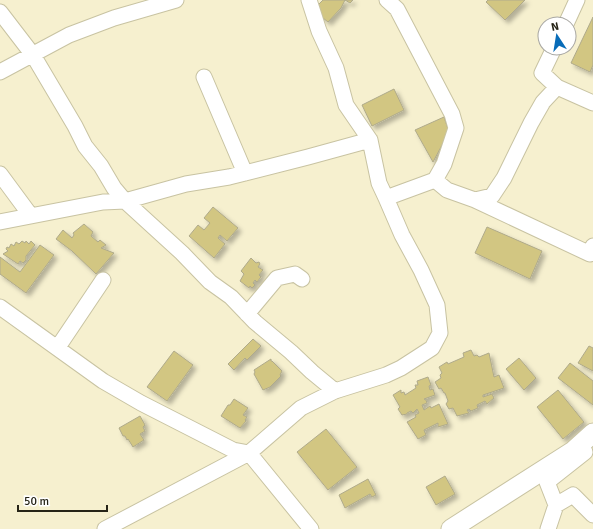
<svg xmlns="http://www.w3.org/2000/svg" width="593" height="529" font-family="Signika,sans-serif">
<defs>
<filter id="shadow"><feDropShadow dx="3.5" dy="3.5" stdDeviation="2" flood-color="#0004"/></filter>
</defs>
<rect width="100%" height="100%" fill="#f6f0cf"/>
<path fill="#d2c682" stroke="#afaa8b" filter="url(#shadow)" d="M323,0H353L350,3L345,0L341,8L328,22L318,14L316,7Z
M488,0H525L505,20L486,2Z
M593,17V65L590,72L571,63Z
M394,89L404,110L372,126L362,105Z
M444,117L449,132L433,162L415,130Z
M213,207L238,228L227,241L220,235L218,238L225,244L214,258L189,236L198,225L204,230L210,223L204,218Z
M84,224L93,232L91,236L98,242L100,240L106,245L101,248L114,253L96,274L72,251L56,239L63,230L72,238L74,235L73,233Z
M487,227L542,251L530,279L475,253Z
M22,241L25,243L26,241L29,244L31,241L35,245L26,256V260L23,263L20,261L18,264L3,254L8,251L6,249L7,247L9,248L11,244L14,246L16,242L19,244Z
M40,245L54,255L26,293L0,274V257L20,272Z
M251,258L256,263L259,262L260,264L258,267L263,270L259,275L261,277L257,282L255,280L253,283L255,285L252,288L250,286L249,288L240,281L244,274L241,271Z
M253,339L261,346L247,360L245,358L234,370L228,364Z
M589,346L593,348V371L578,363Z
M471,350L474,356L477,355L479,357L489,353L494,377L499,375L504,388L483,395V397L492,394L494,398L487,404L485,401L477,405L478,408L471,411L469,409L467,410L469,413L457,416L453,408L449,409L446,404L448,401L445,393H444L441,388L439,389L435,382L441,378L440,375L442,373L439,367L447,362L448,364L464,357L463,353Z
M174,351L193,365L167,401L147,387Z
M519,358L536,378L524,390L506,369Z
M271,359V361H272L282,371L280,375L281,376L270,387L263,390L254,374L255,372L254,370Z
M570,363L593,381V405L558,378Z
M428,377L431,385L429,386L430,390L433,389L435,395L424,399L426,400L427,403L422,405L424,410L430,406L431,408L439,404L448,424L438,427V423L424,430L426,435L418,439L407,422L416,417L415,415L419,413L417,409L413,413L411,411L407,413V414L402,415L398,409L400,407L393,395L401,390V393L404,392L405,395L416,388L415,385H418L417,381Z
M558,390L584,422L563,439L537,407Z
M234,399L248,408L243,415L247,417L245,420L246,421L240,428L221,416L228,405H230Z
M140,416L145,425L143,427L145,431L140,434L144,440L133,447L128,439L127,440L125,436H123L119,428Z
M326,429L357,467L328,490L297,452Z
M445,476L455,494L436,505L426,487Z
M368,479L376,495L372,497L370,494L345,508L339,495Z"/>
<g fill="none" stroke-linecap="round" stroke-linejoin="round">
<g stroke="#c8c3a2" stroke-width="17">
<path id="minor" d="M387,0L397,9L452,114L456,128L444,164L435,180
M0,12L33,55L75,126L85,146L101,166L114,188L125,201L182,253L210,282L231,297L255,322L291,352L312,372L335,391
M566,24L577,0
M554,48L542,73L557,87
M0,72L69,35L114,18L176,0
M204,77L245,173
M0,174L31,216
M386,198L435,180L447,190L475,200L492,196L504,178L531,123L543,102L557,87L593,103
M475,200L590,254L593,246
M0,222L103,202L125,201L186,184L229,177L308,157L370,140
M0,307L103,381L141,403L233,450L249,453L301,408L335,391L386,375L401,368L432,348L440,333L437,305L421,270L402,235L386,198L379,183L370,140L346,105L336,68L319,31L309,0
M247,314L277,278L295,274L302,279
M58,347L103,280
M556,505L547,482L585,452
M105,529L249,453L311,529
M548,529L556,505L573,495L593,515"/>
</g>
<g stroke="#c8c3a2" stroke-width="21">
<path id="major" d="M451,529L573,451L593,433"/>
</g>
<use href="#minor" stroke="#fff" stroke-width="15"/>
<use href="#major" stroke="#fff" stroke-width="19"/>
</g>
<g transform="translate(557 36) rotate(348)"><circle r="19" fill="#ffffff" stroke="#a8a7a2"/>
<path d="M0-3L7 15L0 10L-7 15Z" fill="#086cb8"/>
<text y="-6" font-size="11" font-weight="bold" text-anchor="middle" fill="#262417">N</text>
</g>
<path d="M18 505v6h89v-6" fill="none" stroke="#262417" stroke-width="2"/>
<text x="24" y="505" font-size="12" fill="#262417" stroke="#ffffff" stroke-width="3" paint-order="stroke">50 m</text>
</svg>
